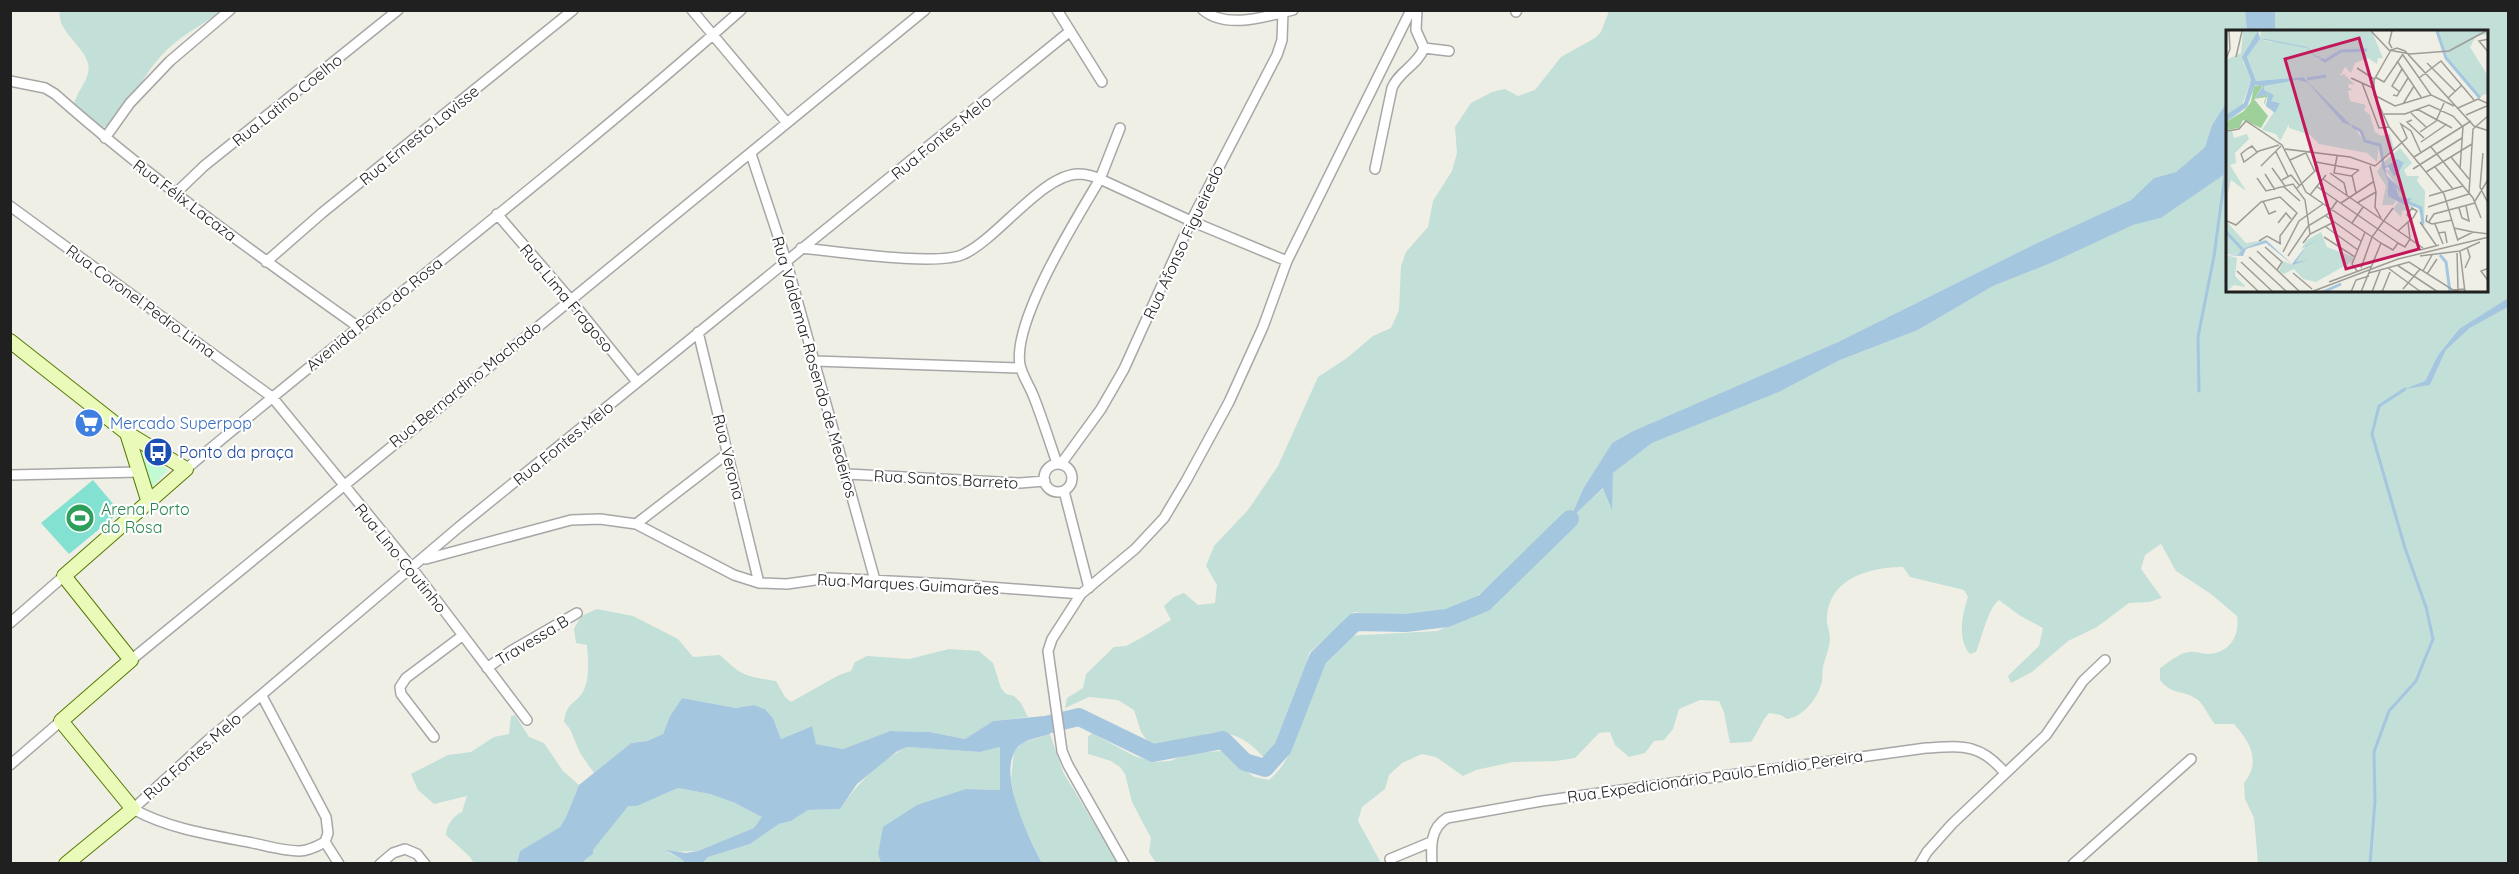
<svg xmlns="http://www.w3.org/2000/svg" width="2519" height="874" font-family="Quicksand,sans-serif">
<rect width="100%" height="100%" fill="#f0efe6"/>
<path fill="#c2dfd8" d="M60,10L223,11C201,25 178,37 160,57C143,75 122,120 103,128L79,110L74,104C77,92 86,83 88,73C94,50 55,34 60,10Z
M2245,10L2247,31L2228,32V100L2212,125L2205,147L2176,172L2154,178L2131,200L2035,244L1838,342L1633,431L1612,443L1583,489L1571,517L1604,488L1611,508L1613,473L1652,443L1779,392L1840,360L1918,330L1993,286L2133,225L2161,218L2228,172V291H2488V32L2275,31V11H2508V298L2459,329L2438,355L2425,381L2430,385L2446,350L2470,328L2508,307V863H2258L2254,818L2245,799L2244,783C2261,762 2251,743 2234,724H2215C2209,717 2204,705 2198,700C2184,689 2172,696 2160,680V668C2168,663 2179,653 2189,652C2195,651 2201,654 2207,654C2230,654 2240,635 2237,616L2211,594L2176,571L2161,544L2145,555L2141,569L2162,598L2149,602L2129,603L2097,627L2068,641L2032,672L2011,683L2008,676L2039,646L2043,628L2019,615L1999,600C1988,608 1982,638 1976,652L1970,654C1957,639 1962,615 1968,597L1964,590L1910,577L1903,567C1869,567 1826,579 1827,622C1828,628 1830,634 1830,640C1829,649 1825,659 1823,667C1822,673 1823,680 1821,685C1816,701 1802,717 1787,719L1781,715L1769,713C1761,721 1758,733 1751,742L1730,743L1724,712L1719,701L1700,700L1679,709L1673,729L1664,740L1654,741L1645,753L1629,757L1615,745L1610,732L1599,733L1575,758L1556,761L1513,762L1476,770L1463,776L1436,757L1422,754L1402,763L1389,775L1385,789L1362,807L1358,821L1381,863H1156L1149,852L1151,838L1132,802L1125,774L1120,767L1111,761L1088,754V737L1092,733L1134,756L1156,762L1170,761L1190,753L1222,751L1254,777L1269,780C1296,758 1303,714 1315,683C1322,665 1333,651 1346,636L1437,631L1481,611L1559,539L1569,520L1557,522L1506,572L1470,602L1432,614L1386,616L1354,612L1309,653L1304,676L1282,741C1278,749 1272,756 1262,756C1249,740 1231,730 1209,733C1203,734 1197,738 1192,740C1179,745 1163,745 1150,745L1141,732L1134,710L1118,700L1089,697L1065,708L1067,698L1083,688L1086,674L1114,647L1126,646L1141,638L1171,620L1164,606L1174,597L1184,593L1198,605L1215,603L1217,585L1206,566L1214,546L1248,510L1278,466L1318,377L1347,358L1373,336L1391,328L1399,310L1401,266L1406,252L1428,227L1433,201L1452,171L1457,153L1455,127L1471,103L1492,92L1505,89L1518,96L1535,90L1561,57L1595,38L1601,32L1609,11Z
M597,609L633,616L678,639L693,657L720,655C743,677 746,676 776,681L785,697L791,702L839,675L851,671L855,662L867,656L909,659L949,649L979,651L993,663L1001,688L1006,694L1014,696L1021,703L1028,717L993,721L965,739L930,732L890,731L843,749L816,744L811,726L781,739L773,718L765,709L754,705L736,708L682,698L670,716L663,734L647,741L631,743L594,773L580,753L570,729L564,722C567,700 576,705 584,690C590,676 588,660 587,645L576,643L574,629L581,616Z
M515,715L529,737L544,743L563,771L579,785L566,817L560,827L520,851L517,863H474L469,856L446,835C446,826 453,816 462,812L467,796L434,804L418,790L411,774L448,755L471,752L494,737L509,734L511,716Z
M1050,734L1063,772L1118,863H1042L1018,813L1011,780L1014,752L1022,743Z
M907,747L980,752L1000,747V790L966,789L878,854L881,863L703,864L708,857L750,844L779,824L791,821L808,810L840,809C857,784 879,761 907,747Z
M678,788L710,794L735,803L763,817L755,828L698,851L668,852L683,860L684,863L579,864L593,853L596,821L606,806H637Z"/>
<path fill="#c2fbd2" d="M138,448L168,470L149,490Z"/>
<path fill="#82e1d0" d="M93,480L120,512L69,554L41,523Z"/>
<path fill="#a5c6df" d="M2245,11H2275V31H2247Z
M2228,100V172L2161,218L2133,225L2053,262L1993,286L1918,330L1840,360L1779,392L1652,443L1613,473L1612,510L1603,488L1570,519L1583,489L1612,443L1633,431L1838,342L2035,244L2131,200L2154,178L2176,172L2205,147L2212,125Z
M2508,298V307L2470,328L2446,350L2430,385L2405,389L2425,381L2438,355L2459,329Z
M682,698L736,708L754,705L765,709L773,718L781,739L812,726L816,744L843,749L890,731L930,732L965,739L993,721L1044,716L1050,734C1041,737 1027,739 1020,745C993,768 1030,839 1042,863H881L878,854L883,827L917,805L966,789L1000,790V747L980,752L907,747L896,752L857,784L840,809L808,810L791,821L779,824L750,844L708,857L703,863H684L683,860L666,850L686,853L698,851L754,828L762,817L735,803L710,794L678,788L637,806H606L596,821L593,854L579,863H517L520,851L560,827L566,817L579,785L631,743L647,741L663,734L670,716Z"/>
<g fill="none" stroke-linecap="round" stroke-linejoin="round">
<path stroke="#a5c6df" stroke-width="3" d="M2199,391L2198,337L2214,256L2225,175
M2370,864L2375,801L2374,752L2389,711L2416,681L2433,639L2426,607L2405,548L2372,434L2379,406L2405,389"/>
<path stroke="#a5c6df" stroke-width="18" d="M1025,730L1079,717L1153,753L1223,740L1245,762L1265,768L1283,748L1318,658L1355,622L1406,623L1447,618L1484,603L1570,519
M570,864L631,788"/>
<g stroke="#a7a7a7" stroke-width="12">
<path id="minor" d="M692,10L787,123
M1057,10L1102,82
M1203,10C1227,30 1267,16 1293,10
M1516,12L1517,10
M1424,48L1449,51
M10,81L45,88L55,94C150,178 254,253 357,326
M105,138L130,103L170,61L230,10
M751,154L786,260L875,580
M1375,169L1392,88C1399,71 1417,66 1424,48L1416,30L1417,10
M177,192L204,166L398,10
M10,206L272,397L412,568L527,720
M497,214L570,299L637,382
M801,248C834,251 938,267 964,254C998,238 1042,175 1078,174C1086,174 1093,176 1100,179L1120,128
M266,262L322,213L573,10
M698,332L759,583
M815,361L1020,368
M1057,463C1049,441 1042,417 1033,395C1029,385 1022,375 1020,365C1012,321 1077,218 1100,179L1191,221L1287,261
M1061,464L1101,409L1124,369L1191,221L1277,55L1282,40L1283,12
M1044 478a14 14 0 1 1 28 0a14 14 0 1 1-28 0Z
M186,469C369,315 561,170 741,10
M847,474L1020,483L1045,481
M10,475L139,472
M1064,491L1089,588
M636,524L728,453
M426,559L571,520L600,519L636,524L734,575L759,583L787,584L829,578L950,584L1081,594
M10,623L64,576
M131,660C394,442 661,228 925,10
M487,668L511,651L577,613
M262,696L326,817L328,833L325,842C316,847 308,851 299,851C284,851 267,846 253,843C212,835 169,829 133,809L207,741L459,527L1069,32
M434,737L401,694L400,687L406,678L462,636
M10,765L61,721
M325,842L339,864
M1390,859L1431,842
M380,864L393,853L405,849L417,854L425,864
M1124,864L1068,765L1062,751L1048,651L1052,639L1081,594L1135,549L1164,518L1186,481L1229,402L1263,327L1287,261L1411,10
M1432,864C1431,847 1430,828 1447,818L1542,801L1926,748C1962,746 1980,743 2005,773
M1920,864L1927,852L1952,824L2046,735L2083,681L2105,660
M2073,864L2191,759"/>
</g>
<g stroke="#567b02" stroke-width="16">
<path id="secondary" d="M10,341L127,433L186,469L64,576L131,660L61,721L133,809L66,864
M127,433L149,503"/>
</g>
<use href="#minor" stroke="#fff" stroke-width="9"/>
<use href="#secondary" stroke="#eafbb9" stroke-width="14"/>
</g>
<defs>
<g id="supermarket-disc" transform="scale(1.5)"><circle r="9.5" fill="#3f7fe0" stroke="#fff"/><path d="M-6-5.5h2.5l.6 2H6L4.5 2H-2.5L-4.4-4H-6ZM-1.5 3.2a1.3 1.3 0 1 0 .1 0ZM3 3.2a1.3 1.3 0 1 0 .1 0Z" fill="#fff"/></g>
<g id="bus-disc" transform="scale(1.5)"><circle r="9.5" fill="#1a4fb4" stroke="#fff"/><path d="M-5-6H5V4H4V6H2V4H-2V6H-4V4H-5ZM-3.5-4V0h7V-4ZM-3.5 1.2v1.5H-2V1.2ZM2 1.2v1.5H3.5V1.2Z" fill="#fff"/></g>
<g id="stadium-disc" transform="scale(1.5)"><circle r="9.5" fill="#2e9e5b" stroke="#fff"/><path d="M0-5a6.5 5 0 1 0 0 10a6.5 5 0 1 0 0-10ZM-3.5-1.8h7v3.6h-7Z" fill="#fff"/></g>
</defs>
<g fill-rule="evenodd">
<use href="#supermarket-disc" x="89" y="423"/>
<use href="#bus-disc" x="158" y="452"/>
<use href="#stadium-disc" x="80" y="518"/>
</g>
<g text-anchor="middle" stroke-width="4.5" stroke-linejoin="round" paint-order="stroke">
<g font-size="16" fill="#202020" stroke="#fff">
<text transform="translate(287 100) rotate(-39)" y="6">Rua Latino Coelho</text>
<text transform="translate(419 135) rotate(-39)" y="6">Rua Ernesto Lavisse</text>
<text transform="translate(941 137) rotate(-39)" y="6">Rua Fontes Melo</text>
<text transform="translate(185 200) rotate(37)" y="6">Rua Félix Lacaza</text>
<text transform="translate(1183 242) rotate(-65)" y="6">Rua Afonso Figueiredo</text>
<text transform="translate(567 298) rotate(50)" y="6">Rua Lima Fragoso</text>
<text transform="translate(141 301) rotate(36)" y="6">Rua Coronel Pedro Lima</text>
<text transform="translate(374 314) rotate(-39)" y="6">Avenida Porto do Rosa</text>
<text transform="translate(815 367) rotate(74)" y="6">Rua Valdemar Rosendo de Medeiros</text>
<text transform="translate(465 384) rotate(-39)" y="6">Rua Bernardino Machado</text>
<text transform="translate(563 443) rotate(-39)" y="6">Rua Fontes Melo</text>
<text transform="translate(729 457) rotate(76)" y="6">Rua Verona</text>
<text transform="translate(946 479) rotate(3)" y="6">Rua Santos Barreto</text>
<text transform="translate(401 558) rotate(51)" y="6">Rua Lino Coutinho</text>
<text transform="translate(908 584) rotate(3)" y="6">Rua Marques Guimarães</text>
<text transform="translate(532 640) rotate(-31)" y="6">Travessa B</text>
<text transform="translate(192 756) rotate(-41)" y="6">Rua Fontes Melo</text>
<text transform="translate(1715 776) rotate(-8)" y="6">Rua Expedicionário Paulo Emídio Pereira</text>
</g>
<g font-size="16" fill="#366cbe" stroke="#fff" text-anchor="start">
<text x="110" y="429">Mercado Superpop</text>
</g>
<g font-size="16" fill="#164399" stroke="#fff" text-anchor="start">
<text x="179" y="458">Ponto da praça</text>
</g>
<g font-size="16" fill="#27864d" stroke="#fff" text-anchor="start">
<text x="101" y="515">Arena Porto<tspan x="101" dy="18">do Rosa</tspan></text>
</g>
</g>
<g transform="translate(2226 30)">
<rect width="262" height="262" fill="#f0efe6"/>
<path d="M37,55L29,68L42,64L39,72L42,79L38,72L40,67L28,69L42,86L35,98L17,90L13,98L0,100V92L18,81L25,72L28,56Z" fill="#9ed199"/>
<path d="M17,1H32L17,31L25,50L15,78L0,85V30L15,23ZM35,1L146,2L157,28H152L151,34L142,28L129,33L125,43L119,37L114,46L118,44L129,55L123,54L122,58L127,59L122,61L124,71L140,75L138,80L144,85L149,102L155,106L164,104L168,119L155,131V115L141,112L135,101L127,96L139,112L153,115L151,132L141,123L93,114L84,105L63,98V94L54,111L50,104L36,100L54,73L45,71L44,66L48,65L38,60V56L70,50L82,53L117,93L124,95L77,47L30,51L21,27L34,9L48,13L34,7ZM212,1H262V4L250,6L244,17L262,46V63L253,67L222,29ZM6,101L8,108L21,104L23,109L9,123L10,133L4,135L20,161L5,150L2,163L0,102ZM174,118L186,133L178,140L181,146H193L191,151L199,161L198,194L191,176L176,181L175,187L167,179L172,172L179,176L185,170L173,169L170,156L174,160L158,138L172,144L178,134L169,130L161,136L156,134ZM155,136L162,151V165L170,171L167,175H156L160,156L151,142ZM0,191L20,213L39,210L16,219L12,225L0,224ZM95,202L101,217L127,227V231L90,252L77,249L68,239L58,244L53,241L57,231L67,235L79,231L70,232L79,218L89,213L75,219L81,210ZM0,225L11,228L9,246L20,257L8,255L0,262Z" fill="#c2dfd8"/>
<path d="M32,1L34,8L81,17L88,25L94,27L95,29L88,26L81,18L34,9L21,27L30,51L77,47L126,96L117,93L82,53L71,50L38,56V60L48,65L45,71L54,73L49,83L40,76L42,64L29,68L37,56L29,55L21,77L0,92V85L18,73L25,50L16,27ZM171,129L178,133L172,144L168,146L162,137L159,138L161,146L177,161L175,163L170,156L173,169L186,168L180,176L162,166V151L155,135L161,136ZM40,210L66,234L80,216L90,210L79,218L70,232L82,230L67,235L40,213L20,219L17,226L0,225H12L16,219Z" fill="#a5c6df"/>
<path fill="none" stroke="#a5c6df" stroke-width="3" d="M211,1L220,28L254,68M95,29L99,31L115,21L141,20M81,49L100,46M126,96L135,101L139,111L154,115L158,139M170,167L195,178L197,195M0,202L16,219M214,225L220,232L224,262M97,262L115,254"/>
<path fill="none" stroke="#9d9c97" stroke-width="1.5" d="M145,1L163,20L184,24L223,21L260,1M263,9L253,11L263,23M166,18L163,13L166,1M177,25L205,65L228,76M10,27L16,1M0,29L4,19L3,1M171,31L195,67M201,33L229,61M131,38L148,49M149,47L158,52L177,24M125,48L147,58M193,48L215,31L248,70M136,53L153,98L163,97M174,62L166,56L176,39M167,65L171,66L182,48M150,66L169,76L205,65M222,68L236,55M177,74L188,56M232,78L252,69L263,74M191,79L226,98M185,83L200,97M158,84H179L203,75L227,86L237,97L234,139M240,85L263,75M186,90L181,92L198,108M1,101L13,99L20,91L56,115L80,162L155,213M194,102L210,91L218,73M195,112L221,94M205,117L247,168L255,188M59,119L124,127L149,136L181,108L175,94L185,101L195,123M31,122L26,116L21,119L15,124L18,132L33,121L53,115M50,122L62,146M80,123L89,142M257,123L254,157L263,175M111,126L108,143L125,146L133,140M188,127L245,91M225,127L243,149M64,130L84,121M90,132L133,140M35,136L55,116M144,136L150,162L149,177L155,188M209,137L227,159M46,138L59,156M187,139L236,108M200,142L246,114M104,143L118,153L121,165M39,144L49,160M126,145L130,163M31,148L40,161L67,154L79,170L84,204M97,149L184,209M56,150L65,145L74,156M90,156L172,213M58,157L74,171M70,159L92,138L86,121M243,163L247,99L263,85M84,165L100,145M203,166L237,156M37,171L43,184L50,181M249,171L263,148M115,173L147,152M131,173L150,162M202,177L243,164M233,178L236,188L243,191L240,176M201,185L200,191L206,194L226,190M100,186L135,211M1,191L10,195L35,172L54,167L71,183L54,206V214M182,192L187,188L191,181L186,178L181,185L185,189M194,192L210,215M52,193L60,183L65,189M126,193L137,177M202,193L208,184L249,173M209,194L217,214M100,197L132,220M228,198L247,202M172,201L182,192L184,209M212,203L219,202L221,213M98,207L129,227M231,210L247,202L263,204M33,211L41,206L55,214M232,211L218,164L163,97L148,64V50L165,20L171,18L179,21L248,96L263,101M77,213L84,204L108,192M39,217L56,232L51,240M194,220L213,215M31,221L74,262M231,221L232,261M234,221L239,262M57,222L73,191L97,174M62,226L82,196L102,184L111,171M194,226L234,221L254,212M23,227L61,262M15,232L47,262M171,235L212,262M135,238L146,207L167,178M162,238L195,262M239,238L244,227L241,217M263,238L255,241L263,252M11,241L33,262M131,241L126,234L139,202M197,241L206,225M67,243L86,259M143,243L183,232L227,260L238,259M201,244L211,229M103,252L146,236M177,259L194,239M85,262L172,229L263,207M125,262L130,250L143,246M135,262L155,213L167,220L172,213L179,217L184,209L197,218M146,262L154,241M156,262L164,242"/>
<path fill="#c2185b" fill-opacity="0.15" stroke="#c2185b" stroke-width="3" d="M133,8L193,219L120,239L59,29Z"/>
<rect width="262" height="262" fill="none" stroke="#202020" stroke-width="3"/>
</g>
<rect width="2519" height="874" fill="none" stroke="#202020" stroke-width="24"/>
</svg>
